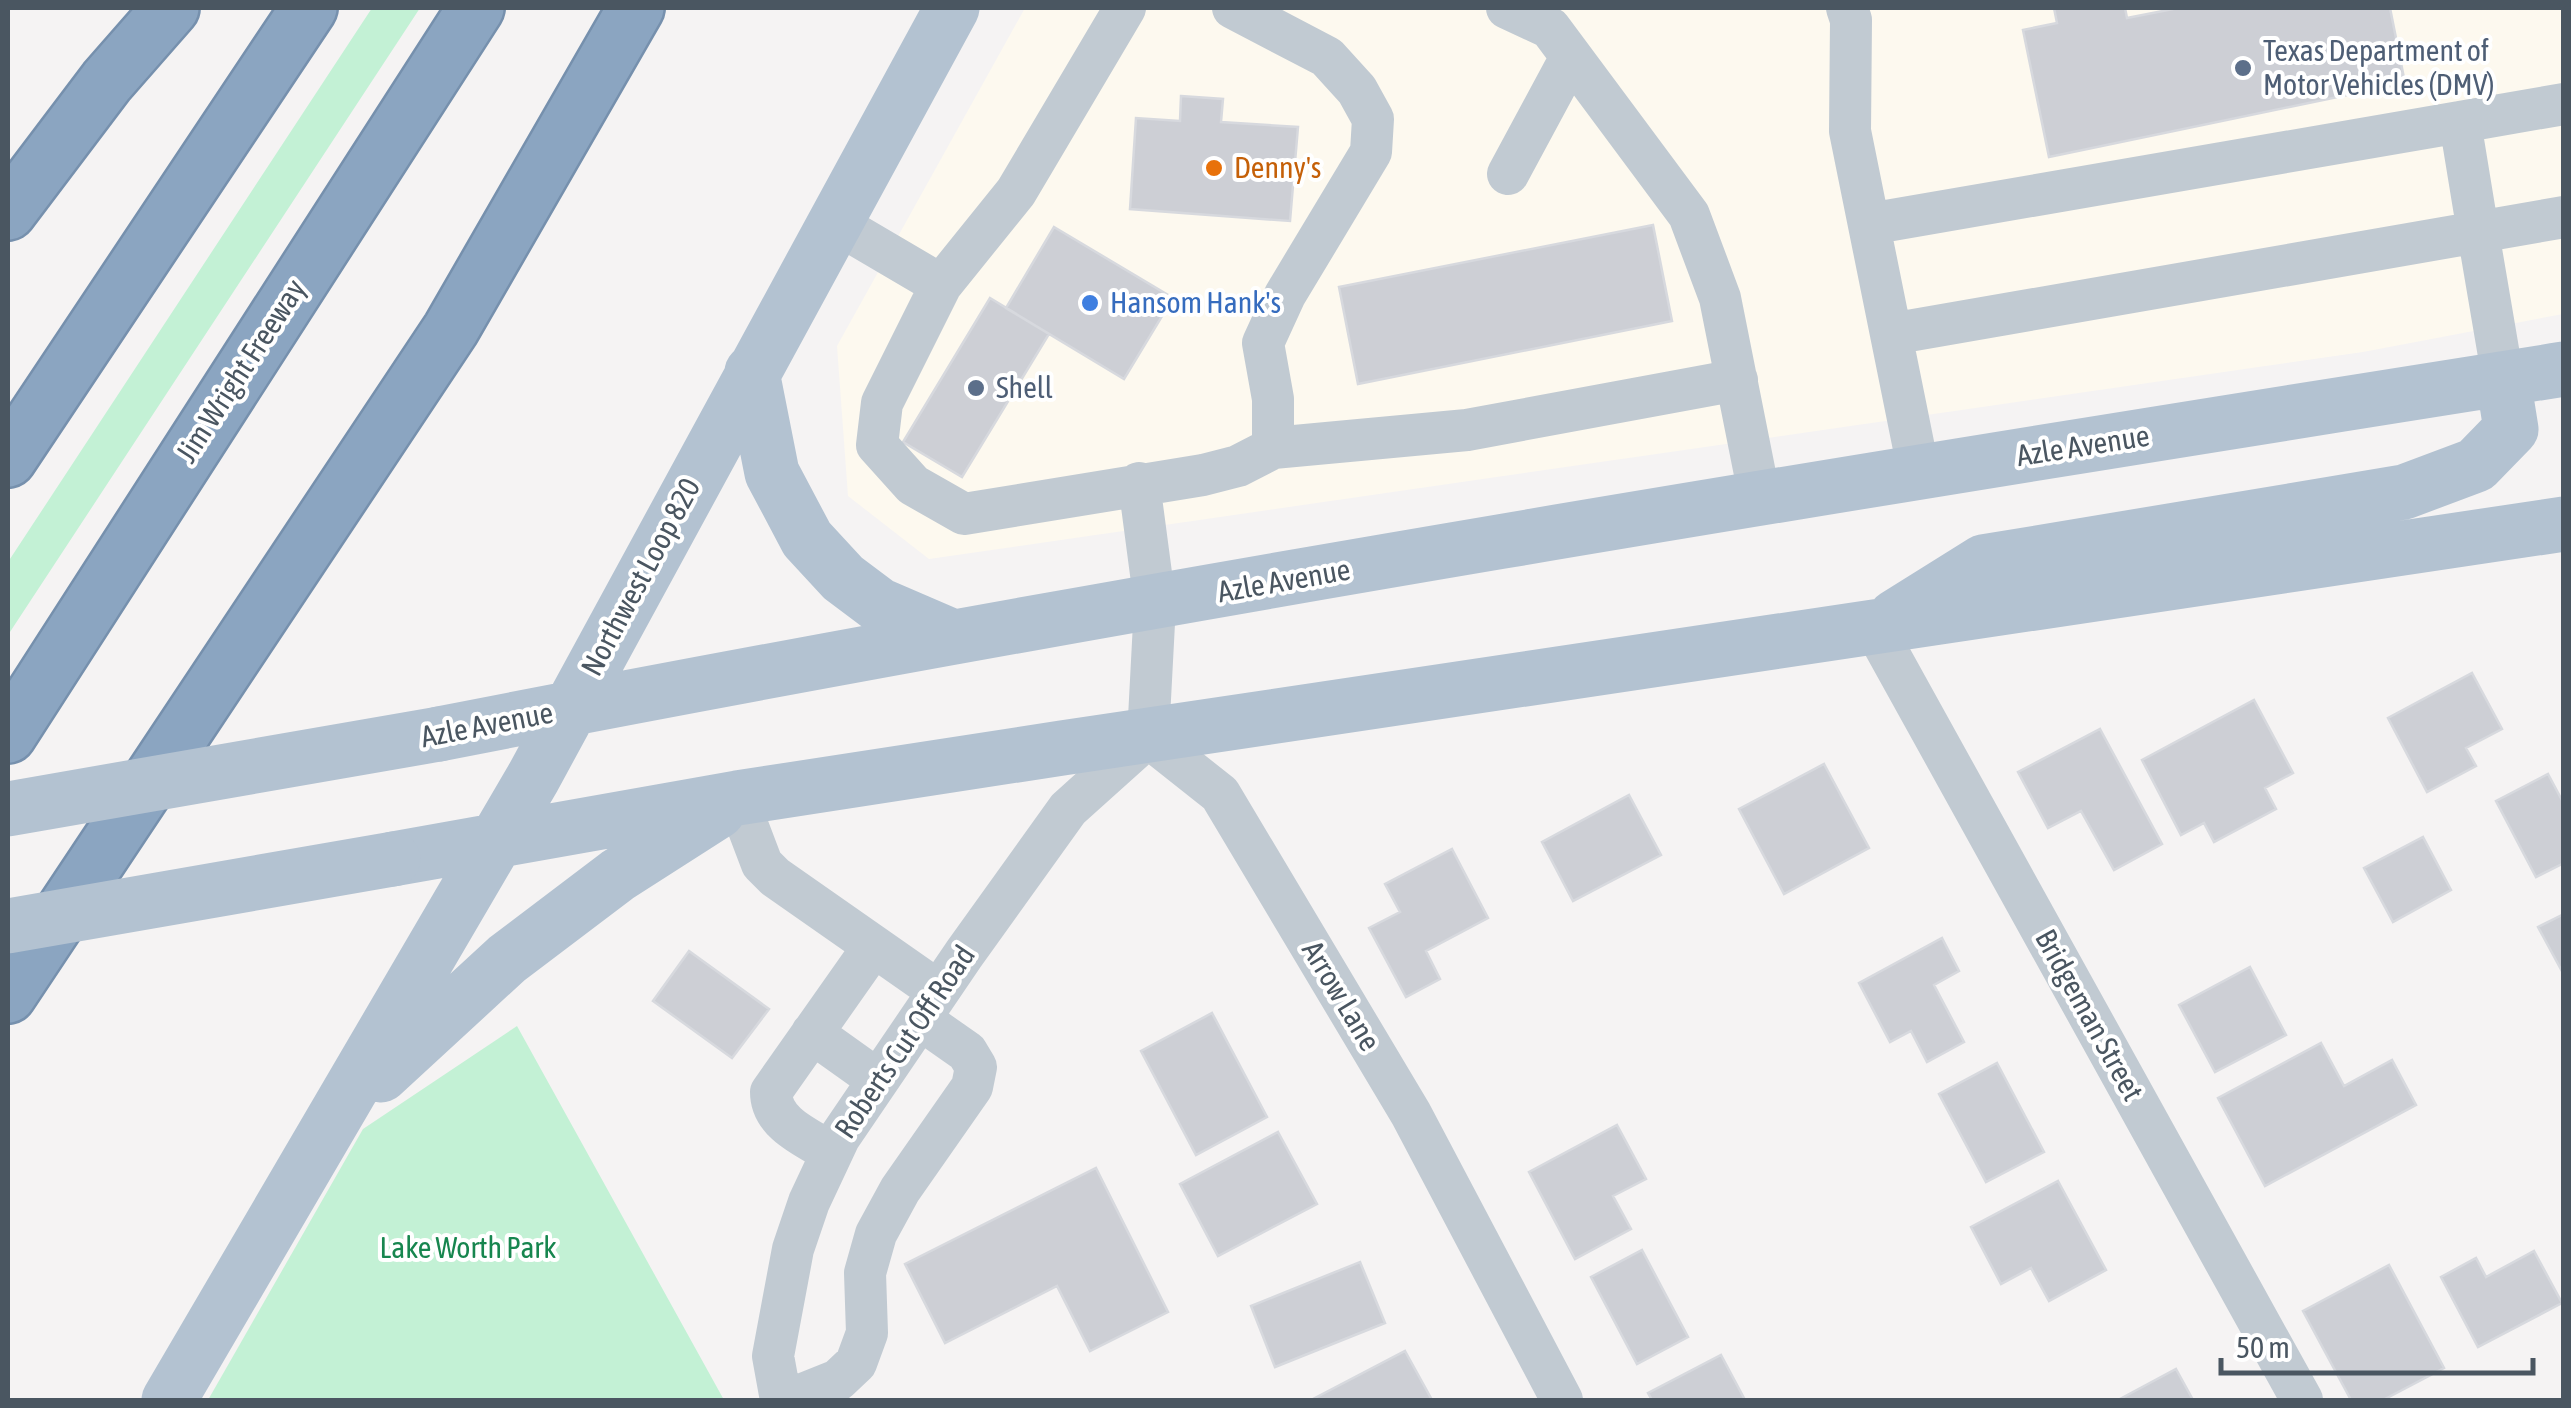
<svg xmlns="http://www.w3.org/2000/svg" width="2571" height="1408" font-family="'Asap Condensed',sans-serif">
<rect width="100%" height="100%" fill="#f5f3f3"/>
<path fill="#fdf9ef" d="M1025,8H2563V314L2363,352L929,559L848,496L837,346Z"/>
<path fill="#c3f1d5" d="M372,8H420L8,635V562Z
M517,1026L724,1400H208L363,1129Z"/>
<path fill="#cdcfd5" stroke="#d7d9de" stroke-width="2.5" d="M2054,8H2125L2127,18L2178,8H2390L2405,83L2049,157L2023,30L2057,23Z
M1181,96L1223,99L1221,122L1298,127L1290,221L1130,209L1136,118L1180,121Z
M1653,225L1672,321L1358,384L1339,287Z
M1054,227L1173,298L1124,379L1006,308Z
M990,298L1049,334L962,477L903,442Z
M2472,673L2502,729L2466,748L2476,766L2427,792L2388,718Z
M2254,700L2293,773L2265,788L2276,809L2214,842L2204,823L2181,835L2142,760Z
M2100,729L2162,844L2114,870L2081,811L2048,828L2018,772Z
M1824,764L1869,848L1784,894L1739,809Z
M2548,774L2564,804V863L2536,877L2496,801Z
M1629,795L1661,855L1573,901L1542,842Z
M2423,837L2451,890L2393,922L2364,868Z
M1452,849L1488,918L1426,951L1440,979L1406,997L1369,928L1400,912L1385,884Z
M2564,914V975L2538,927Z
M1942,938L1959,971L1934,985L1964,1042L1927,1062L1911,1031L1890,1042L1859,983Z
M689,951L769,1009L732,1058L653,1001Z
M2250,967L2286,1035L2215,1072L2179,1005Z
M1212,1013L1267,1117L1196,1155L1141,1051Z
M2321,1043L2344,1086L2392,1060L2416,1105L2265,1186L2218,1098Z
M1997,1063L2044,1152L1986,1182L1939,1094Z
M1617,1125L1646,1179L1613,1196L1631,1229L1575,1259L1529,1172Z
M1278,1132L1317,1204L1218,1256L1180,1184Z
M1096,1168L1168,1312L1090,1351L1057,1286L945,1343L905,1264Z
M2058,1181L2106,1270L2049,1301L2031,1268L2001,1284L1971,1227Z
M1642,1250L1688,1337L1637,1364L1591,1277Z
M2534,1251L2562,1303L2478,1347L2441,1277L2476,1258L2486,1277Z
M1360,1262L1385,1323L1275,1367L1251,1306Z
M2389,1265L2444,1368L2383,1400H2351L2303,1311Z
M1405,1351L1432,1400H1311Z
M1721,1355L1745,1400H1652L1648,1393Z
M2176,1369L2193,1400H2118Z"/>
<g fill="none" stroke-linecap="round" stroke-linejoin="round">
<g stroke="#7690ad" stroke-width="60">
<path id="highway" d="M8,212L107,81L171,8
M8,459L309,8
M8,735L476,8
M8,995L451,329L636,8"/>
</g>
<path stroke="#c1cad2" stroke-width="42" d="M1507,8L1550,28L1689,215L1720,298L1760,499
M1847,8L1851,20L1850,131L1919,473
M2460,122L2564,104
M1508,174L1571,57
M834,222L941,285L882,403L877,445L913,485L964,514L1203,475L1238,466L1273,448V399L1263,343L1285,295L1371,152L1373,119L1357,90L1327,57L1233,8
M1869,224L2460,122L2478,232L2564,217
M941,285L1016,192L1125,8
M1891,334L2478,232L2503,379
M1273,448L1467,430L1737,380
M1139,483L1155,604L1148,737
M1875,629L2302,1400
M1148,737L1220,794L1411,1114L1562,1400
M737,798L762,864L775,877L938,991
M812,1033L878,1080
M832,1153C808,1138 771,1124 771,1092L873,947
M781,1400L773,1356L793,1249L809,1202L839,1138L964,954L1068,809L1148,737
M788,1400L838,1380L856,1363L867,1333L865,1273L876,1234L900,1190L972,1087L976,1067L967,1052L920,1019"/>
<path stroke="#b3c2d1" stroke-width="55" d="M752,372L772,473L807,539L843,578L879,605L951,636
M1895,617L1983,562L2404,492L2476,465L2511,429L2503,379
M439,734C1144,596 1854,481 2564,369
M393,859L737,798L1062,748L2564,524
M381,1075L507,959L618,875L718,811
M169,1400L533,778L952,8"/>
<use href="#highway" stroke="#8ba5c1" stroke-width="55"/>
<path stroke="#b3c2d1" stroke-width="55" d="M8,809L439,734
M8,926L393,859"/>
</g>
<g fill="#5c6f8a" stroke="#fff" stroke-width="4">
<circle cx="2243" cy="68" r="10"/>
<circle cx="976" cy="388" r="10"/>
</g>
<circle fill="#e8710a" stroke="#fff" stroke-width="4" cx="1214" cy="168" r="10"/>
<circle fill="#3f7fe0" stroke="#fff" stroke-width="4" cx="1090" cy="303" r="10"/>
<g text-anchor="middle" stroke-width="8" stroke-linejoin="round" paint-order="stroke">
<g font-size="30" fill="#4e5e75" stroke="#fff" text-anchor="start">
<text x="2263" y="61">Texas Department of<tspan x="2263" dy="34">Motor Vehicles (DMV)</tspan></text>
<text x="996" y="398">Shell</text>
</g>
<g font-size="30" fill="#c56008" stroke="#fff" text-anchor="start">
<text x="1234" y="178">Denny's</text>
</g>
<g font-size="30" fill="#366cbe" stroke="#fff" text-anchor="start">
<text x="1110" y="313">Hansom Hank's</text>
</g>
<g font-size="30" fill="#4a5661" stroke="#fff">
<text transform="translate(241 371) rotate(-57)" y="10">Jim Wright Freeway</text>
<text transform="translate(2083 446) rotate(-9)" y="10">Azle Avenue</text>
<text transform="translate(641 577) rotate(-62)" y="10">Northwest Loop 820</text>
<text transform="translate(1284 581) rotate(-10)" y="10">Azle Avenue</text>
<text transform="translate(487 725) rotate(-11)" y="10">Azle Avenue</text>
<text transform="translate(1341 996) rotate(59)" y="10">Arrow Lane</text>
<text transform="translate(2089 1015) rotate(61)" y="10">Bridgeman Street</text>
<text transform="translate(905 1042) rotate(-56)" y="10">Roberts Cut Off Road</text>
</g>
<g font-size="30" fill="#17864f" stroke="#fff">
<text x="468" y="1258">Lake Worth Park</text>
</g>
</g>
<rect width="2571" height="1408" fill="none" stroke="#4a5661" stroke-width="20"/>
<path d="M2221 1358v15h312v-15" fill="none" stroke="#4a5661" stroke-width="5"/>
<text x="2236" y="1358" font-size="30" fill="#4a5661" stroke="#ffffff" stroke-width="8" paint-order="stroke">50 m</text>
</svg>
